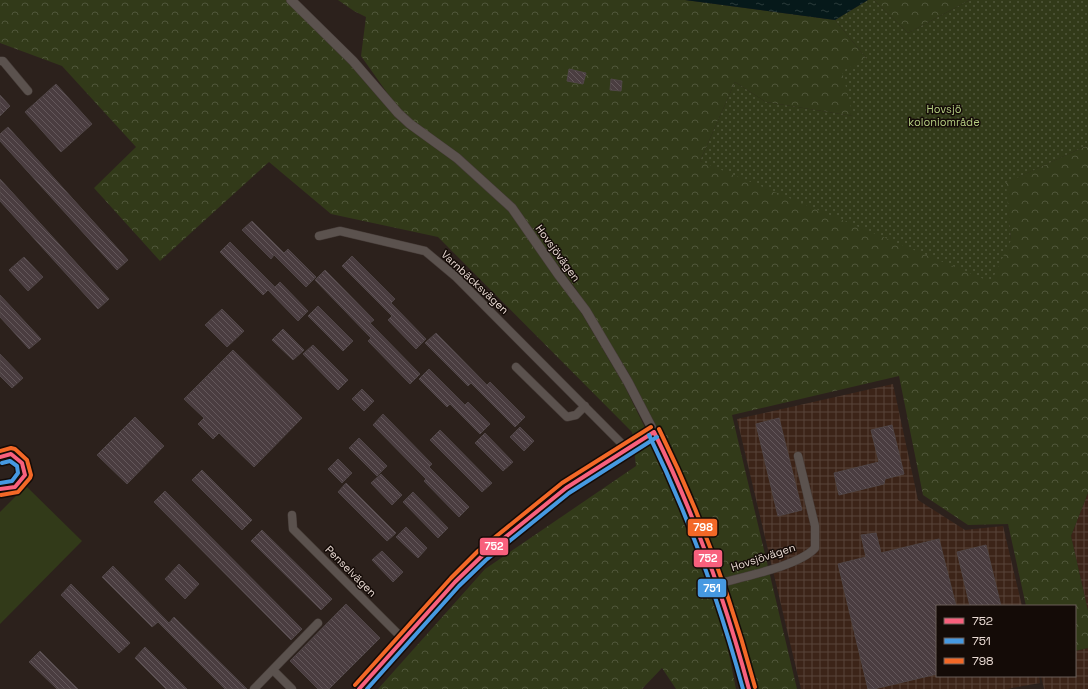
<svg xmlns="http://www.w3.org/2000/svg" width="1088" height="689" font-family="'Space Grotesk',sans-serif">
<defs>
<pattern id="industrial-grid" width="8" height="8" patternUnits="userSpaceOnUse"><rect width="8" height="8" fill="#3c2418"/><path d="M0 4h8M4 0v8" fill="none" stroke="#584339"/></pattern>
<pattern id="forest-crowns" width="20" height="18" patternUnits="userSpaceOnUse"><rect width="20" height="18" fill="#323a19"/><path d="M2 6a3 3 0 1 1 6 0M12 15a3 3 0 1 1 6 0" fill="none" stroke="#50563a"/></pattern>
<pattern id="garden-dots" width="8" height="8" patternUnits="userSpaceOnUse"><rect width="8" height="8" fill="#323a19"/><path d="M2 2h.1M6 6h.1" fill="none" stroke="#50563a" stroke-width="1.8" stroke-linecap="round"/></pattern>
<pattern id="water-ripples" width="26" height="14" patternUnits="userSpaceOnUse"><rect width="26" height="14" fill="#06191a"/><path d="M2 4q2-2 4 0t4 0M15 11q2-2 4 0t4 0" fill="none" stroke="#2a3a3a"/></pattern>
<pattern id="building-back-hatch" width="6" height="6" patternUnits="userSpaceOnUse"><rect width="6" height="6" fill="#4a3d40"/><path d="M-1 5l2 2M0 0l6 6M5-1l2 2" fill="none" stroke="#64585b"/></pattern>
</defs>
<rect width="100%" height="100%" fill="#2c211c"/>
<path fill="url(#industrial-grid)" d="M893,384L918,500L965,530L1003,526L1022,606H937V676H1039L1040,683L1007,689H801L737,419Z
M1088,493V611L1071,536Z
M1088,648V689H1044L1041,676H1075V651Z"/>
<path fill="#323a19" d="M26,486L82,541L0,624V512Z"/>
<path fill="url(#forest-crowns)" d="M0,0H286L455,161L513,214L582,314L624,385L657,452L724,629L736,689H676L662,668L642,689H378L485,569L636,466L632,432L438,237L331,214L269,162L160,261L94,188L136,147L62,66L0,43Z
M338,0H685L835,20L867,59L853,116L766,102L735,82L700,161L1011,240L1005,183L1088,145V493L1071,536L1088,611V648L1075,651V606H1026L1008,524L968,525L923,495L899,376L732,415L797,689H757L736,616L703,528L667,447L628,372L576,289L519,213L400,111L361,56L366,17L354,11Z
M874,0H970L908,33Z"/>
<path fill="url(#garden-dots)" d="M868,0H874L908,33L970,0H1088V145L1006,183L1011,240L991,282L700,161L735,82L766,102L853,116L842,71L867,59L835,20Z"/>
<path fill="url(#water-ripples)" d="M685,0H868L835,20Z"/>
<path fill="url(#building-back-hatch)" stroke="#504647" d="M569,69L586,73L583,84L567,81Z
M611,79L622,81L621,91L610,90Z
M56,84L92,124L61,152L25,112Z
M0,95L10,106L0,116Z
M8,127L128,260L117,270L0,141V134Z
M0,179L109,299L98,309L0,201Z
M252,221L284,253L288,249L316,277L306,287L274,255L271,259L242,230Z
M230,242L275,287L280,282L308,311L298,321L268,290L263,295L220,252Z
M352,256L395,299L391,303L426,339L416,349L388,320L392,316L342,266Z
M24,257L43,277L28,291L9,270Z
M325,270L374,320L370,323L420,374L410,384L368,341L371,338L315,280Z
M0,295L41,339L29,349L0,317Z
M318,306L353,341L343,351L308,316Z
M222,309L244,331L227,347L205,325Z
M283,329L304,350L293,360L272,340Z
M436,333L487,385L490,382L525,417L515,427L471,383L468,386L425,343Z
M313,345L348,380L338,390L303,354Z
M233,350L302,418L254,467L219,433L213,439L198,424L204,418L184,399Z
M0,354L23,378L12,388L0,376Z
M429,369L465,405L468,402L490,424L480,434L450,404L447,407L419,379Z
M362,389L374,401L364,411L352,399Z
M383,414L432,464L429,467L469,507L459,517L424,481L426,479L373,425Z
M135,417L164,446L127,484L97,455Z
M779,418L802,510L778,516L756,424Z
M892,425L904,474L885,479L884,484L839,495L834,473L879,462L871,430Z
M520,427L534,441L524,451L510,437Z
M440,430L492,483L482,492L430,440Z
M485,433L513,462L503,471L475,443Z
M359,438L387,466L377,476L349,448Z
M338,459L352,473L342,483L328,469Z
M202,470L252,520L242,530L192,480Z
M381,474L402,495L392,505L371,483Z
M346,483L396,533L387,541L338,492Z
M165,491L302,629L291,640L154,502Z
M413,492L448,528L438,538L403,502Z
M406,527L427,548L418,558L396,537Z
M262,530L332,599L321,610L251,541Z
M876,533L881,553L939,539L956,606H937V674L874,689H868L838,564L866,557L861,535Z
M986,545L1001,606H970L957,552Z
M382,551L403,572L393,582L372,560Z
M179,564L199,584L185,599L165,579Z
M113,566L169,623L174,617L247,689H225L158,622L152,627L102,577Z
M71,584L130,643L119,653L61,595Z
M346,604L380,638L329,689H318L290,661Z
M145,647L187,689H166L135,658Z
M40,651L78,689H57L29,662Z"/>
<g fill="none" stroke-linecap="round" stroke-linejoin="round">
<g stroke="#473d39" stroke-width="9">
<path id="minor" d="M0,61H3L28,91
M319,236L340,231L425,251L456,277L627,449
M516,367L567,417L576,415L585,406
M0,457L11,454L22,463L25,475L15,487L0,489
M292,515L293,529L403,639
M717,584C742,577 799,566 815,548V526L798,456
M273,670L292,689
M254,689L318,623"/>
</g>
<g stroke="#473d39" stroke-width="10">
<path id="tertiary" d="M291,0L353,61L398,113L410,124L457,158L512,208L558,274L586,311L628,382L667,457L697,528L719,588L739,652L749,689
M359,689L455,582L482,556L509,533L566,488L654,432"/>
</g>
<use href="#minor" stroke="#5b524e" stroke-width="8"/>
<use href="#tertiary" stroke="#5b524e" stroke-width="9"/>
<g stroke="#140b07" stroke-width="7">
<path id="bus-1" d="M654,432C695,515 725,600 749,689
M0,457L11,454L22,463L25,475L15,487L0,489
M359,689L455,582L482,556L566,488L654,432"/>
</g>
<g stroke="#140b07" stroke-width="7">
<path id="bus-2" d="M649,435C689,517 719,601 743,689
M0,483L12,481L18,473L17,466L10,461L2,463
M367,689L459,586L486,560L569,493L657,437"/>
</g>
<g stroke="#140b07" stroke-width="7">
<path id="bus-3" d="M659,429C700,512 731,598 755,687
M0,451L11,448L15,449L27,460L31,475L30,478L18,492L1,495
M355,685L451,578L478,551L562,483L651,427"/>
</g>
<use href="#bus-1" stroke="#f8607d" stroke-width="4"/>
<use href="#bus-2" stroke="#4699e1" stroke-width="4"/>
<use href="#bus-3" stroke="#f36827" stroke-width="4"/>
</g>
<g text-anchor="middle" stroke-width="3" stroke-linejoin="round" paint-order="stroke">
<g font-size="11" fill="#b5ce82" stroke="#140b07">
<text x="944" y="113">Hovsjö<tspan x="944" dy="13">koloniområde</tspan></text>
</g>
<g font-size="11" fill="#ebdcd5" stroke="#140b07">
<text transform="translate(558 253) rotate(54)" y="4">Hovsjövägen</text>
<text transform="translate(475 282) rotate(43)" y="4">Varnbäcksvägen</text>
<text transform="translate(763 557) rotate(-18)" y="4">Hovsjövägen</text>
<text transform="translate(351 571) rotate(45)" y="4">Penselvägen</text>
</g>
</g>
<g stroke="#140b07" stroke-width="1.5">
<rect x="687" y="518" width="31" height="19" rx="4" fill="#f36827"/>
<rect x="479" y="537" width="30" height="19" rx="4" fill="#f8607d"/>
<rect x="693" y="549" width="30" height="19" rx="4" fill="#f8607d"/>
<rect x="697" y="578" width="30" height="20" rx="4" fill="#4699e1"/>
</g>
<g font-size="11" text-anchor="middle" font-weight="bold" fill="#fff">
<text x="703" y="531">798</text>
<text x="494" y="550">752</text>
<text x="708" y="562">752</text>
<text x="712" y="592">751</text>
</g>
<rect x="936" y="605" width="140" height="72" fill="#140b07" stroke="#6a5f59"/>
<rect x="944" y="618" width="20" height="6" fill="#f8607d" stroke="#6a5f59"/>
<text x="972" y="625" font-size="12" fill="#ebdcd5">752</text>
<rect x="944" y="638" width="20" height="6" fill="#4699e1" stroke="#6a5f59"/>
<text x="972" y="645" font-size="12" fill="#ebdcd5">751</text>
<rect x="944" y="658" width="20" height="6" fill="#f36827" stroke="#6a5f59"/>
<text x="972" y="665" font-size="12" fill="#ebdcd5">798</text>
</svg>
